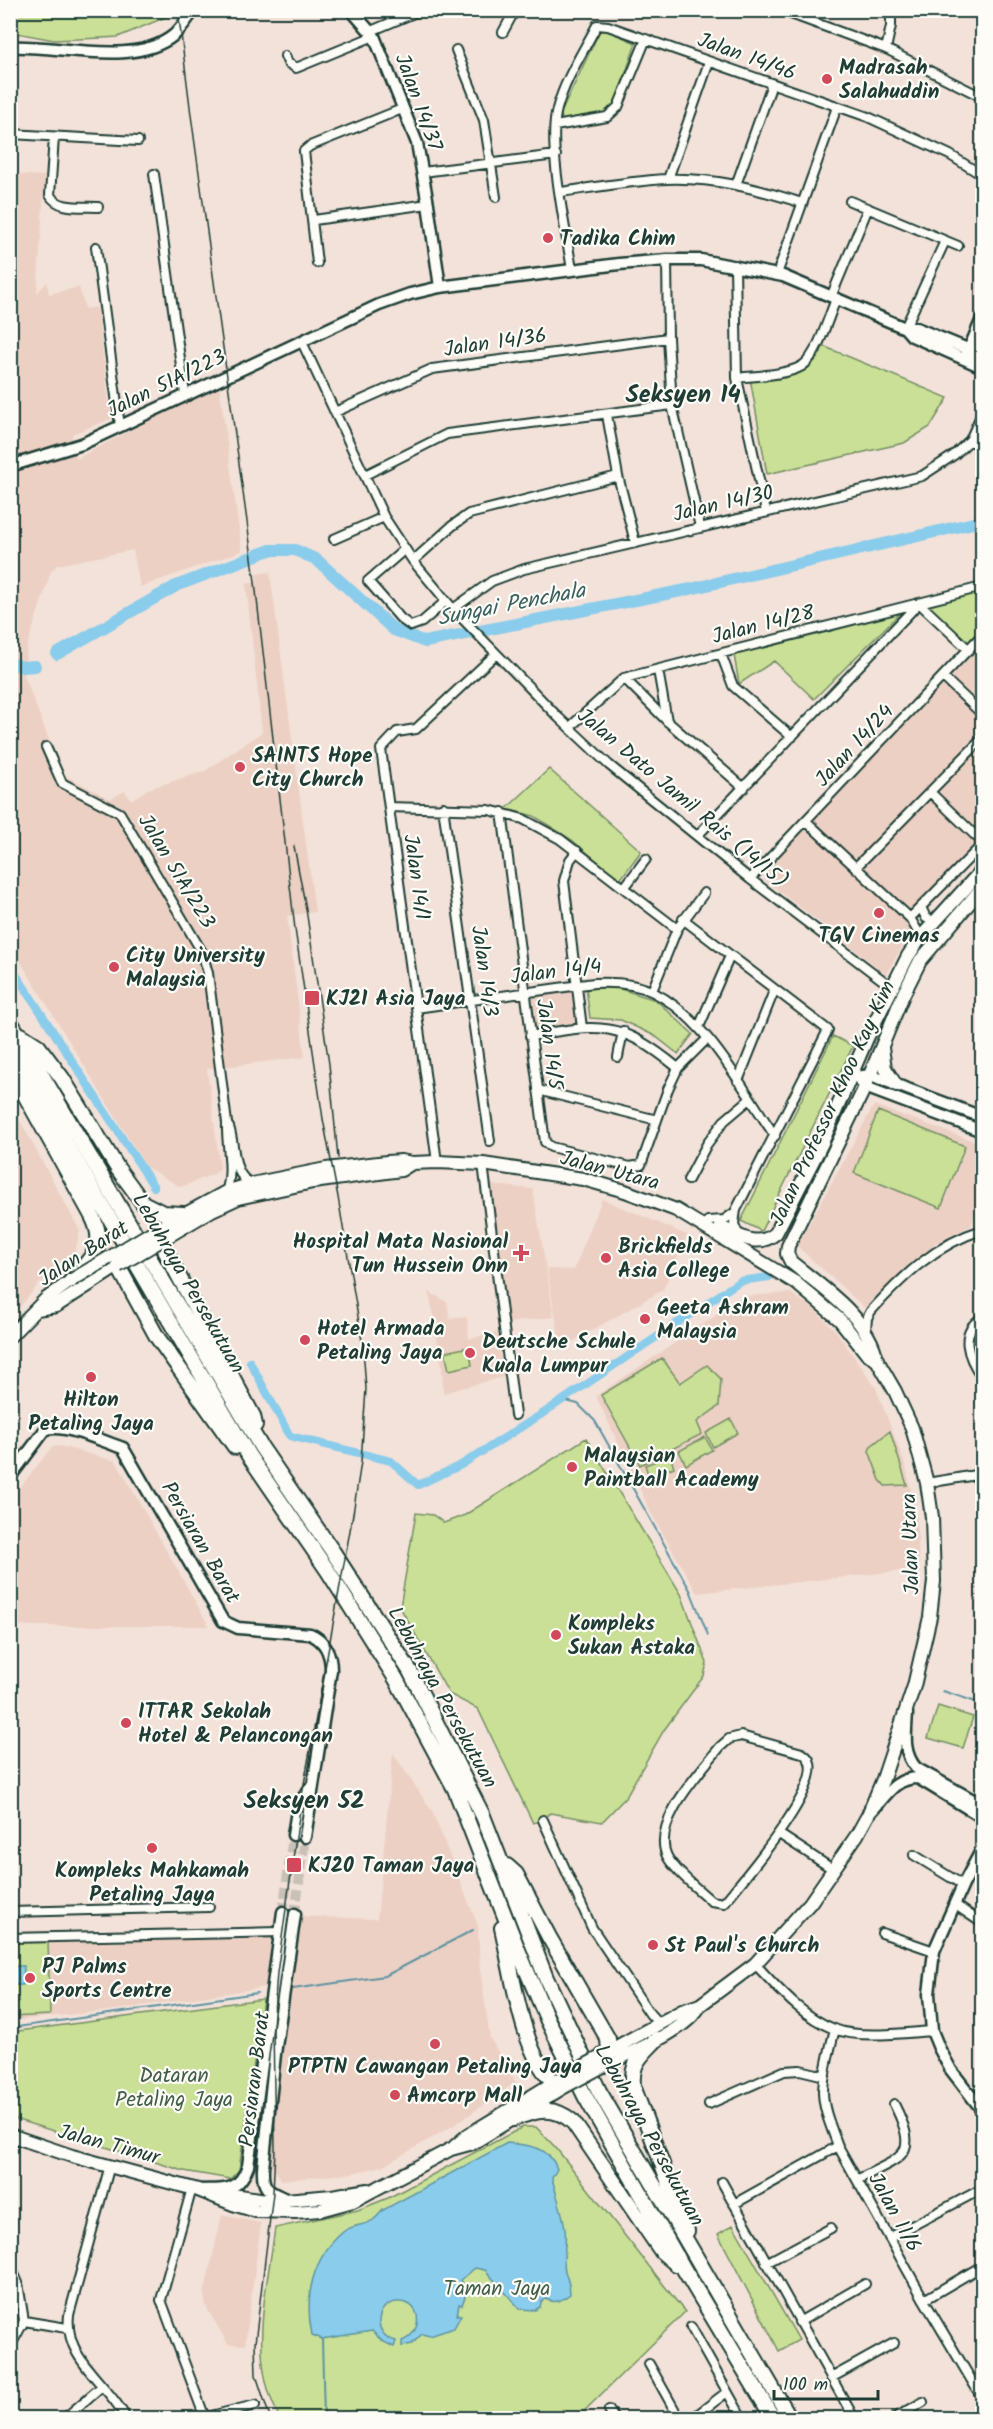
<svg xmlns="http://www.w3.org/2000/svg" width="993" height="2429" font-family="Kalam,sans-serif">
<rect width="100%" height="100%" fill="#f3e2d9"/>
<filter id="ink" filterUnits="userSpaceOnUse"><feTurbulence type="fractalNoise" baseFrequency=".0167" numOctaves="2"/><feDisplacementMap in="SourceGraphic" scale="12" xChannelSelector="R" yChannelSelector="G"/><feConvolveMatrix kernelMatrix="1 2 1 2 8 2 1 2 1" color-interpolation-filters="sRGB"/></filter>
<g filter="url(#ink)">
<path fill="#ecd0c4" d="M11,174L45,176L37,293L47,282L49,294L79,287L85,309L97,307L111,419L72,434L76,459L219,384L242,551L140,587L133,550L57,565L51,571L27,647L24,675L62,774L110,799L125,791L131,800L148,789L205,771L262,732L246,584L257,582L256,574L270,572L315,912L287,916L305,1057L207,1069L220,1168L214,1174L181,1187L146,1167L11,946Z
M982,641V852L919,919L886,974L766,881L762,872Z
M575,991L579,1024L533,1030L528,996Z
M10,1102L80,1231L75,1252L37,1286L11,1318Z
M874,1105L982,1144V1193L971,1226L936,1243L865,1308L797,1246Z
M491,1185L533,1189L554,1317L508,1323Z
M602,1199L687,1235L663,1290L561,1348L547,1269L574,1270Z
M429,1292L447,1302L450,1319L467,1317L469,1339L497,1332L503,1377L443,1393L442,1367Z
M790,1293L810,1306L836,1331L876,1388L906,1467L917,1518L919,1569L697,1593L651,1513L596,1396L745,1296Z
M60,1446L116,1461L209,1626H11V1499L52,1447Z
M393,1753L432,1811L478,1926L480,1969L490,2038L516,2082L456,2124L383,2166L347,2174L281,2180L271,2164L281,2041L297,1916L377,1919Z
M272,1934L266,1987L116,2010L11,2021L10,1940Z
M222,2215L261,2223L245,2345L228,2344L206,2307L204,2294Z"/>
<path fill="#c9e096" stroke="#748e65" stroke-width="1.5" d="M160,10L166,17L118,37L102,38L54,40L11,32L12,11Z
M601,28L636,43L615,104L605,114L562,120L561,113Z
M823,346L948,398L930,427L904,443L767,474L750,378C776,374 816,376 823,346Z
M982,590V631L969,645L928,606Z
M902,611L814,699L774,661L739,684L734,655Z
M549,769L641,851L620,880L572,840L534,816L506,809Z
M586,988H617L656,1000L693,1034L678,1054L655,1036L621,1020L590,1018Z
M833,1036L853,1046L761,1231L741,1221Z
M878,1111L965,1146L941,1208L854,1173Z
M469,1347L472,1365L449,1370L445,1352Z
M662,1358L680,1383L707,1365L721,1379L719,1406L697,1422L702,1434L640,1465L601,1395Z
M731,1419L738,1433L713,1447L706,1433Z
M890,1431L907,1485L885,1486L880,1480L869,1451L871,1446Z
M705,1437L712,1450L686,1465L679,1451Z
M586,1438L681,1594L707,1663L704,1676L664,1730L625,1798L602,1822L550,1813L543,1820L533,1823L478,1709L449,1694L400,1607L416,1513L433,1515L444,1523L465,1515Z
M670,1456L674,1467L649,1477L645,1465Z
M938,1706L973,1717L963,1748L928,1738Z
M48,1940L50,2015L11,2017V1941Z
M263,1999L239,2170L230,2179L184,2171L11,2118V2032Z
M523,2127H536L556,2148L685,2312L577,2418H280C247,2360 267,2290 275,2228L358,2210L388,2198Z
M733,2225L799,2340L779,2351L718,2234Z"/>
<path fill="#8acceb" stroke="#5f93a2" stroke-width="1.5" d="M11,1966H24L23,1985H11Z
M507,2143C529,2145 549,2146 557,2169L552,2178C556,2195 563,2212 565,2229C567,2243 562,2257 565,2271C567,2279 570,2284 570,2294C561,2301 556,2304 545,2299L541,2302L540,2307L535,2310L520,2309L485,2270L475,2268L461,2280L467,2291L462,2305L459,2304L457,2315H461L454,2328L430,2336L422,2334L412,2344L402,2346V2341C423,2333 423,2303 400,2302C376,2300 370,2335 396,2341L394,2347L382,2341L372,2331L322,2339L312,2335C304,2297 312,2258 343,2232C351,2225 364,2226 373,2220C377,2217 380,2213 383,2210Z"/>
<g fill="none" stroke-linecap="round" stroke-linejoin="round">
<path stroke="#5f93a2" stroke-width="2" d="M562,1400L578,1404L595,1421L690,1590L708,1635
M943,1691L982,1704
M293,1989L385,1976L473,1930
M10,2028L257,1993
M322,2339L324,2418"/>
<path stroke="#8acceb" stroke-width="8" d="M10,965L154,1187
M250,1362L290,1436L391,1461L418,1485L461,1465L542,1414L740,1281L769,1277"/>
<path stroke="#8acceb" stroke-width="12" d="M57,654L176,586L270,550H295L317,560L394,630L425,642L686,590L982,521
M10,663L23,667L35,666"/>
<path stroke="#c9c1b8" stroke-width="10" stroke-dasharray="10 5" stroke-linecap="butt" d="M283,1912L293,1835
M295,1914L305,1837"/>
<g stroke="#1f3d34" stroke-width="12">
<path id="street" d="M780,10L886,49L982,97
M979,10L982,19
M371,31L421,10
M503,32L515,10
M886,49L891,26V10
M456,50L484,120L496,197
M285,56L288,63L296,68L374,36
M555,126L607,117L618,107L646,39
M10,134L138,141
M54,137L50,195C58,210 82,206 98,207
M423,172L556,155
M154,174L185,394
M668,179L709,62
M736,185L772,84
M561,192C596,187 631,181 666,179C713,177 759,189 802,203
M850,201L958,246
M314,220L428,204
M96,247L120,426
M667,260L668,338L672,405L700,527
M317,263L304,151L310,146L402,109
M735,265L737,378L766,512
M572,270C566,230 547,145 557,109C565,79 583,52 597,25L608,26L868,117L950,155L982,175
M777,274L837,107
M831,297L868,208
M905,328L945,241
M302,342L384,517L413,561L453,609L559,718L609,765L750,879L893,988
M737,378C754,376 787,375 802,366C817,357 829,316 836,299
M335,412L432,369L668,338
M607,415L618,476L635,542
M970,440L982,447
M365,475L447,434L672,405
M334,539L384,517
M405,549L368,581L401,619L411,626L422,622L446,601
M413,561L452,526L469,514L618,476
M453,609L492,581L524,569L922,476L954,455L970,440L982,413
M721,654L733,686L792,737
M658,670L667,721
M943,677L982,714
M624,678L667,721L744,788
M570,727L624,678L982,587
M46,747L62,783L120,813L202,952L208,973L227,1123C226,1146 234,1170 226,1192
M931,793L982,842
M389,807L489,810L523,819L560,839L677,929
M443,807L490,1141
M502,812L545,1142L551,1147L630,1167L641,1165L668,1089L678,1068L707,1039
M807,822L910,918L921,937
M697,836L919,603L969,650
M577,851L570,860L564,881L582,1028
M857,866L982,739
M750,879L982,635
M624,888L646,859
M921,907L926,918L935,921
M910,918L982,845
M683,919L828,1030L736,1210L734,1224L739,1236
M652,991L677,929L704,893
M416,1008L594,983C614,982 635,983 653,992C707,1019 742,1088 775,1136
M699,1027L730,956
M530,1036C601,1023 620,1021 678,1068
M618,1057L623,1031
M738,1081L774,991
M538,1090L657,1120
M229,1127C236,1147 231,1175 252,1184
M437,1162L381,749L397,732L416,729L496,654
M483,1164L515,1415
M688,1180L707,1144L724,1121L750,1099
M708,1221L724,1220L734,1213
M982,1318C958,1332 968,1358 982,1377
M866,1330L867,1318L871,1311C903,1276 936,1244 982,1230
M927,1483L982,1474
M741,1736L802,1753C805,1755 808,1757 809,1760C823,1788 742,1880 724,1903L711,1901C698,1889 677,1873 668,1858C649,1825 700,1772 720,1747L729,1739Z
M543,1820L592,1928L650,2014L659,2024
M779,1834L834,1870
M914,1855L963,1885
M954,1904L982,1923
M10,1912L209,1907
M882,1933L934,1951
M10,1938L280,1932
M755,1964C778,1988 801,2016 834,2029C860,2039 903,2033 932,2031
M835,2029C830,2049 824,2070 823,2091C823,2110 832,2129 838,2146L924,2300L982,2398
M709,2104L784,2071L800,2070L825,2076
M110,2165L69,2315C64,2360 108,2383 126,2418
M857,2180C902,2156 921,2157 894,2104
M722,2182L854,2418
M192,2188L161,2300L205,2418
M734,2204L838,2146
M889,2238L978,2191
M766,2263L831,2228
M10,2265L18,2283L24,2321L67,2328
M924,2300L982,2266
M799,2322L865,2284
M691,2327L742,2418
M10,2347L24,2321
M649,2364L679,2418
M831,2378L894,2343
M609,2410L614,2418
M65,2418L102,2386
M203,2418L255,2405
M693,2418L727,2392
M895,2418L923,2402"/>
</g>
<g stroke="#1f3d34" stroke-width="15">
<path id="secondary" d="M351,10L374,36L417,143L428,204L440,287
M10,47C58,44 134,68 174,35C181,29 188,18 194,10
M905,328L912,336L982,367
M966,356L982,319
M974,357L982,340
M10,466L82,444L379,305L410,294L440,287L619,264L667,260H701L783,276L905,328H916L982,355
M982,1117L870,1075L857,1077L865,1087L982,1131
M10,1477L45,1430C63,1422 104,1442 123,1448L223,1621L238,1628L310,1634C325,1640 331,1654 331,1670L305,1837
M907,1713C906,1733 902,1752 916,1768L982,1805
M868,1815C885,1799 892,1778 918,1778L982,1817
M293,1835L298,1805L311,1787
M982,1849L963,1885L934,1951L929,1994L932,2031L939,2048L951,2070L982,2110
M198,2190C223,2189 238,2194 248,2166L283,1912
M288,2200C269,2191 262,2191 263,2168L275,2054L295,1914"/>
</g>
<g stroke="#1f3d34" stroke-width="16">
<path id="primary" d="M882,1048L885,1068L896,1085
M721,1227C739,1236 758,1249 776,1233L822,1143L868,1036L908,956L921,937L982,870
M154,1231L226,1192L252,1184L326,1169L387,1162L401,1161L412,1163L437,1162L483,1164L583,1179L625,1191L676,1210L796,1283L840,1320L867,1354L877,1360L895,1391L912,1428L927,1483L932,1517L934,1581L930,1617L914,1686L883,1779L868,1815L857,1835L810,1903L755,1964L700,2005L682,2011L602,2055
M160,1241L212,1210L238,1198L313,1182L401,1170L412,1163
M37,1309L56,1306L118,1266
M10,1336L46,1299L72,1280
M877,1360C869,1318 823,1288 791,1262L787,1254L788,1246L865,1087L903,995L920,961L982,888
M603,2066C631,2052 686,2032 700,2005
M10,2135L72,2156L198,2190L233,2204L256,2211L295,2212L320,2210L353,2201L451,2149L473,2143L564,2087
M455,2146L468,2135L560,2079
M219,2193L273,2201L332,2196L368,2190"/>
</g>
<g stroke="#1f3d34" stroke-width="18">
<path id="highway" d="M10,1021L261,1447L333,1552L410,1671L483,1816L546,1978L599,2091L790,2418
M21,1035L38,1046L62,1078L118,1169L143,1203L163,1213L183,1214
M10,1048L249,1456L328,1571L396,1679L455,1789L518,1950L548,2021L585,2096L685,2271L773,2418
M10,1068L92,1216C108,1247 91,1257 72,1280
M160,1241L253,1416L255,1425
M118,1266L157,1337L235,1447
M507,1866L516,1874L549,1937L608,2039L609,2052
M502,1928C511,1966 523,2061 555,2082
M657,2039C641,2056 631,2062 633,2086L687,2231
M513,2119C536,2110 554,2105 573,2122L662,2252L676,2264"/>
</g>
<use href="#street" stroke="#fdfcf7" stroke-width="8"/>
<use href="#secondary" stroke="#fdfcf7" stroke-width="10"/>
<use href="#primary" stroke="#fdfcf7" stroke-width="12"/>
<use href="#highway" stroke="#fdfcf7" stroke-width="14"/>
<path stroke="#1f3d34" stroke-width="1.5" d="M178,10L191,115L253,565L295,929L323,1119L338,1197L363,1347L366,1389L361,1462L353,1514L302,1795L277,1973L273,2027L275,2149L273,2193L255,2343L256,2375L270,2418
M294,846L306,909L329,1064L338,1158"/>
<g stroke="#1f3d34" stroke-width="16" stroke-linecap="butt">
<path id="primary-bridge" d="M118,1266L160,1241
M72,1280L154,1231
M560,2079L599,2058
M564,2087L603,2066"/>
</g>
<use href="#primary-bridge" stroke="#fdfcf7" stroke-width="12"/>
</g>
</g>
<g fill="#d1495b" stroke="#fdfcf7" stroke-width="2">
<circle cx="827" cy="79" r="6"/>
<circle cx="548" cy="238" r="6"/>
<circle cx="240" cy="767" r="6"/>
<circle cx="879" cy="913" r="6"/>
<circle cx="114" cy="967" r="6"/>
<rect x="304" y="990" width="16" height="16" rx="3"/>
<path d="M518 1244h6v6h6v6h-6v6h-6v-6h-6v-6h6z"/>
<circle cx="606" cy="1258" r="6"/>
<circle cx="645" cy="1319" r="6"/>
<circle cx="305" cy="1340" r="6"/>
<circle cx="470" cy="1353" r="6"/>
<circle cx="91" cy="1377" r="6"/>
<circle cx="572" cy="1467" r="6"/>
<circle cx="556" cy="1635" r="6"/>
<circle cx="126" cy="1723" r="6"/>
<circle cx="152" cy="1848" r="6"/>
<rect x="286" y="1857" width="16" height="16" rx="3"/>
<circle cx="653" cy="1945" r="6"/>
<circle cx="30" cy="1978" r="6"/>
<circle cx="435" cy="2044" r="6"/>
<circle cx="395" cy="2095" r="6"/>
</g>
<g text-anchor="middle" stroke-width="4.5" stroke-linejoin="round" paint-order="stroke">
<g font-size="21" fill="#1f3d34" stroke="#fdfcf7">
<text transform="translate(747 56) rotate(20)" y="7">Jalan 14/46</text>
<text transform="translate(419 102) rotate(70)" y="7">Jalan 14/37</text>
<text transform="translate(495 342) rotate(-8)" y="7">Jalan 14/36</text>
<text transform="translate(166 383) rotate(-26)" y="7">Jalan 51A/223</text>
<text transform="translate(723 503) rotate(-13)" y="7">Jalan 14/30</text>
<text transform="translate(763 624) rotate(-14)" y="7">Jalan 14/28</text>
<text transform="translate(854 745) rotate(-47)" y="7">Jalan 14/24</text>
<text transform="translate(683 798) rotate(40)" y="7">Jalan Dato Jamil Rais (14/15)</text>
<text transform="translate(177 871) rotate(59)" y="7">Jalan 51A/223</text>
<text transform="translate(417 877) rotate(82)" y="7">Jalan 14/1</text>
<text transform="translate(485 971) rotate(82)" y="7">Jalan 14/3</text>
<text transform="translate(556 971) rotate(-7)" y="7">Jalan 14/4</text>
<text transform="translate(550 1044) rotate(82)" y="7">Jalan 14/5</text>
<text transform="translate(832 1103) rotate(-65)" y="7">Jalan Professor Khoo Kay Kim</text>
<text transform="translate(610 1170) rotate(15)" y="7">Jalan Utara</text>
<text transform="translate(83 1253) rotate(-33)" y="7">Jalan Barat</text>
<text transform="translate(189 1283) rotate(60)" y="7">Lebuhraya Persekutuan</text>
<text transform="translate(201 1542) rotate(60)" y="7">Persiaran Barat</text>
<text transform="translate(910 1544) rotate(-92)" y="7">Jalan Utara</text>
<text transform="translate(443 1697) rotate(61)" y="7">Lebuhraya Persekutuan</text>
<text transform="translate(254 2079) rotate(-83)" y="7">Persiaran Barat</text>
<text transform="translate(650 2135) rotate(61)" y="7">Lebuhraya Persekutuan</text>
<text transform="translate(109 2144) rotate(15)" y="7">Jalan Timur</text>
<text transform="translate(895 2212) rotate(61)" y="7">Jalan 11/6</text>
</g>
<g font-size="21" font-weight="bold" fill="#1f3d34" stroke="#fdfcf7" text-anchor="start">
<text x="839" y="74">Madrasah<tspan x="839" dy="24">Salahuddin</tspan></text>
<text x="560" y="245">Tadika Chim</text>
<text x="252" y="762">SAINTS Hope<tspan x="252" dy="24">City Church</tspan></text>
<text x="879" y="942" text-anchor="middle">TGV Cinemas</text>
<text x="126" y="962">City University<tspan x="126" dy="24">Malaysia</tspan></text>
<text x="326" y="1005">KJ21 Asia Jaya</text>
<text x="508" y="1248" text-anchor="end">Hospital Mata Nasional<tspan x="508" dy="24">Tun Hussein Onn</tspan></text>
<text x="618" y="1253">Brickfields<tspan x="618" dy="24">Asia College</tspan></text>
<text x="657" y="1314">Geeta Ashram<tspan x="657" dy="24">Malaysia</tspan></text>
<text x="317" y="1335">Hotel Armada<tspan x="317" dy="24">Petaling Jaya</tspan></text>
<text x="482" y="1348">Deutsche Schule<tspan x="482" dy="24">Kuala Lumpur</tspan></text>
<text x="91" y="1406" text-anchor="middle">Hilton<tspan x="91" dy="24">Petaling Jaya</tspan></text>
<text x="584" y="1462">Malaysian<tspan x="584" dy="24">Paintball Academy</tspan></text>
<text x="568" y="1630">Kompleks<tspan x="568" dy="24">Sukan Astaka</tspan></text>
<text x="138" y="1718">ITTAR Sekolah<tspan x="138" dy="24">Hotel &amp; Pelancongan</tspan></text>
<text x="308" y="1872">KJ20 Taman Jaya</text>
<text x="152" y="1877" text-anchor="middle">Kompleks Mahkamah<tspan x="152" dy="24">Petaling Jaya</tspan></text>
<text x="665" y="1952">St Paul's Church</text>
<text x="42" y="1973">PJ Palms<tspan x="42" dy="24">Sports Centre</tspan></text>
<text x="435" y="2073" text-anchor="middle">PTPTN Cawangan Petaling Jaya</text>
<text x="407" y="2102">Amcorp Mall</text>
</g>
<g font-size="21" fill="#415e48" stroke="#fdfcf7">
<text x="174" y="2082">Dataran<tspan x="174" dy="24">Petaling Jaya</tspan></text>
<text x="497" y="2295">Taman Jaya</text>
</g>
<g font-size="22" font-style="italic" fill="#3a6162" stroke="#fdfcf7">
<text transform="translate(511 603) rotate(-11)" y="8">Sungai Penchala</text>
</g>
<g font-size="24" font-weight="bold" fill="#1f3d34" stroke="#fdfcf7">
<text x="683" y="402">Seksyen 14</text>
<text x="304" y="1808">Seksyen 52</text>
</g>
</g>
<rect width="993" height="2429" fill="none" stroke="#fdfcf7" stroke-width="36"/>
<rect x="18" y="18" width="957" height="2393" fill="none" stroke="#1f3d34" stroke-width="2" filter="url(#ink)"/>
<path d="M774 2390v9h104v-9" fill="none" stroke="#1f3d34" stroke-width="3"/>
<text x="783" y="2390" font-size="18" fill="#1f3d34" stroke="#fdfcf7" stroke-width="4.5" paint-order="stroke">100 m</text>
</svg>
